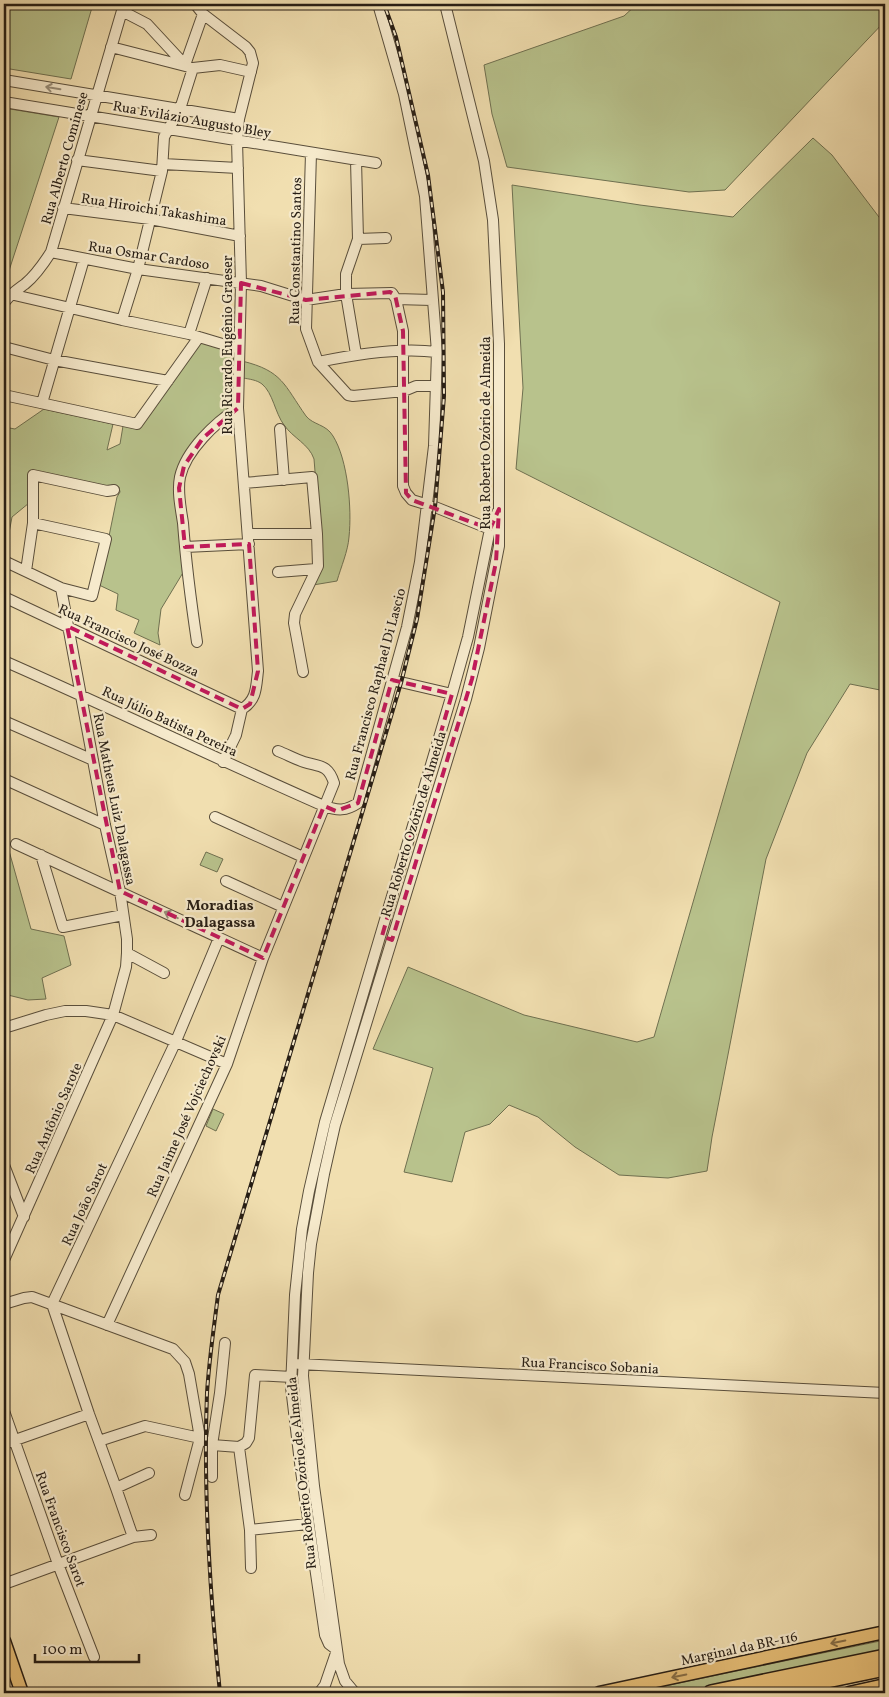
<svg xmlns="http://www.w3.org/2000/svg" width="889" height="1697" font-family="Vollkorn,serif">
<rect width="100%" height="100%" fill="#f1dfb0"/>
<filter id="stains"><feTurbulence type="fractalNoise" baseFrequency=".004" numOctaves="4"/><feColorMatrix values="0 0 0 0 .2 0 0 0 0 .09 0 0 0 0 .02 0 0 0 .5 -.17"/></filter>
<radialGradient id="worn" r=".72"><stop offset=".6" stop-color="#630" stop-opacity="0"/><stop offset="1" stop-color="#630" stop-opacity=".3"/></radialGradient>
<path fill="#b8c28c" stroke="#6f7050" d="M4,4H93L71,79L4,68Z
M637,4H885V21L725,190L689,192L507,167L492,114L484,65L624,16Z
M4,108L59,117L4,286Z
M813,138L832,155L882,221L885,222V691L850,684L807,753L766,859L712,1137L707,1171L668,1178L619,1175L575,1147L538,1117L509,1105L490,1124L465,1132L452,1182L404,1172L433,1068L373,1049L408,967L524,1015L637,1042L654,1037L780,602L516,469L523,388L512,185L640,205L733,217Z
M201,342L234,353L233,406L179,469L184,571L161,609L158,633L160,645L134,633L139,620L116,610L118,594L99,585L117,497L120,492L119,487L112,485L107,488L31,472L29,503L12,517L9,533L4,532V427L15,429L44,409L113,424L107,450L120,444L123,426L137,427Z
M242,361C283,371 284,385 306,416C313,425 326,424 333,436C348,460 352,509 349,537C348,551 341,567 337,581L313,585L321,546L314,459C309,444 293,438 284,425C275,413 273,393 262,384C257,380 249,379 243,378Z
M4,833L31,929L64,936L71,965L42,978L46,999L28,1000L8,995L4,985Z
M206,852L223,859L217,872L200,865Z
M213,1109L224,1114L216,1131L206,1126Z
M885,1640V1650L693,1691L674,1693H631Z"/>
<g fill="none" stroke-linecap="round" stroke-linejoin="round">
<g stroke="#594e3b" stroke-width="12">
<path id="minor" d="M195,4L203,14L246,47L250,52L253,63L239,119L237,141L241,283L238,408L258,671C256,687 257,700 242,709
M122,11L147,24L185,65L203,14
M111,47L193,68L220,65L251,72
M4,80L239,119
M4,102L376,163
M311,153L306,329L318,362L348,395L353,396L404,391L416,386H436
M77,160L162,171
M163,164L238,168
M63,208L150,219L240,236
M358,239L386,238
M51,252L138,269L261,286L306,300L346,294L392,293L396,299L403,331V486L406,493L412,500L435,507L490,529
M10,294L122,320L189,334L239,349
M396,299L432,300
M4,303C10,294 17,290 25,284C36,275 44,263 51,252L124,4
M122,320L138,269L162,171L164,137L180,109L193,68
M189,334L207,278
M4,347L54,360L168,381
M356,354L346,294V274L358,239L356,160
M318,362C356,354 399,347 437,352
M4,395L137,424L199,337
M42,403L84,259
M280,429L284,480
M244,483L312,477L317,534L318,566L295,614L294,623L303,672
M248,534H317
M185,547L249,544
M4,561L61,588L92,596L106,539L33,523
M26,571L33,523V475L107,491L114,490
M278,572L316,569
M4,597L242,709
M197,642C191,602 186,563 183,523C181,509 177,492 180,477C186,450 216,422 238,408
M4,661C111,708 217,759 324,806C338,811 346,811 358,803L407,627L420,562L434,446L437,352L425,196L404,94L378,4
M392,680L452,694
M4,721L93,760
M223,762L236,735L242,709
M4,779L105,825
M215,817L303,857
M16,844L263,958
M41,855L63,927L123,915
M226,881L283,907
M127,953L164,973
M4,1028L46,1015L65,1011H86L113,1015L227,1064
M4,1165L24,1217
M4,1260L113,1015L126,967L127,953V939L120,891L105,825L61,588
M4,1304L24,1298L32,1297L173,1349L185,1362L189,1374L200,1438L185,1495
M107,1325L227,1064L263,958L334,783C328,764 320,767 304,762C295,759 286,754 278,751
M299,1364L885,1393
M4,1411L58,1564L94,1657
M99,1441L145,1426L200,1438L212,1445L239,1447L246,1443L249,1438L255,1375L292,1377
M4,1444L89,1414
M239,1447L250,1530L251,1568
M212,1477V1445L220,1393L225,1343
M116,1488L149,1473
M250,1530L308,1524
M133,1537L116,1488L89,1414L52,1304L176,1041L219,938
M4,1584L133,1537L151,1535
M337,1650L329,1644L325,1635L301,1471L291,1387L295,1295L302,1229L309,1191L325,1122L452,694L468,637L490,529L498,511
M319,1693L325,1685L336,1653
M355,1693L345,1681L339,1664L314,1486L303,1376L308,1273L311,1244L324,1174L335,1125L466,699L479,648L499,546V344L493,220L484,161L445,4"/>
</g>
<g stroke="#261d14" stroke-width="15">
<path id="major" d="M4,1641L22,1693
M599,1693L885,1632
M849,1693L885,1685"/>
</g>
<g stroke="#261d14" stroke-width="18">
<path id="highway" d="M711,1693L885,1657
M764,1693L885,1668"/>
</g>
<use href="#minor" stroke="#f6eacc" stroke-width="10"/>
<use href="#major" stroke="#e8c078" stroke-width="12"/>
<use href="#highway" stroke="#e8c078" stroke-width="15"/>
<g stroke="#261d14" stroke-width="4">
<path id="rail" d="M220,1693C210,1595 203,1492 207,1393C209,1360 214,1327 218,1295L401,683L417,619L435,507L444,396L443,292L428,175L396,37L384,4"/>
</g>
<use href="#rail" stroke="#f6eacc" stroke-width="2" stroke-dasharray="5.5" stroke-linecap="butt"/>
</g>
<defs><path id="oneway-shaft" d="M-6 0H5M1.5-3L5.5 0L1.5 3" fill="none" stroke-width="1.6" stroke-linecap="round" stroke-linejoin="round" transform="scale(1.25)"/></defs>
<g stroke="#988e79">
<use href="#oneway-shaft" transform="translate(53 88) rotate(-171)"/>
<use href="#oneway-shaft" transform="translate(171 915) rotate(-155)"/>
</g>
<g stroke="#876e46">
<use href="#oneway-shaft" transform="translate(838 1642) rotate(168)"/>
<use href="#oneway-shaft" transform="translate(679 1676) rotate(168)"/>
</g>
<path fill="none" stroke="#c2185b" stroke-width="4" stroke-dasharray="10 6" stroke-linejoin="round" d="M241,283L306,300L390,292L395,295L403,331L406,493L412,500L490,529L499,509L496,562L472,679L392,940L382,936L452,694L392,680L358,803L336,811L324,806L263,958L120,891L67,626L242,709L250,704L258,671L249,544L185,547L179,488L184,466L203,438L238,408Z"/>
<g text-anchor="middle" stroke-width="4.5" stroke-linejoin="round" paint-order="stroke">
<g font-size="14" fill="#261d14" stroke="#f6eacc">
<text transform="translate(192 119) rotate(10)" y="5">Rua Evilázio Augusto Bley</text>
<text transform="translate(64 158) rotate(-74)" y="5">Rua Alberto Cominese</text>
<text transform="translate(154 209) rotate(9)" y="5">Rua Hiroichi Takashima</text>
<text transform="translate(295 251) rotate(-89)" y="5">Rua Constantino Santos</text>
<text transform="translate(149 255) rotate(9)" y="5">Rua Osmar Cardoso</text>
<text transform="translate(227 345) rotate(-90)" y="5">Rua Ricardo Eugênio Graeser</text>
<text transform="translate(485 433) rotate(-90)" y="5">Rua Roberto Ozório de Almeida</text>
<text transform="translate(129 640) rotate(25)" y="5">Rua Francisco José Bozza</text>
<text transform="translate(375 684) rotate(-75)" y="5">Rua Francisco Raphael Di Lascio</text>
<text transform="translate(170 721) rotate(25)" y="5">Rua Júlio Batista Pereira</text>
<text transform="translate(115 799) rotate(79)" y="5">Rua Matheus Luiz Dalagassa</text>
<text transform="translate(413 824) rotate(-73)" y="5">Rua Roberto Ozório de Almeida</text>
<text transform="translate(186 1116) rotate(-66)" y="5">Rua Jaime José Vojciechovski</text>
<text transform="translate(53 1118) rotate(-66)" y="5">Rua Antônio Sarote</text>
<text transform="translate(84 1204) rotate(-65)" y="5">Rua João Sarot</text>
<text transform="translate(590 1365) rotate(3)" y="5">Rua Francisco Sobania</text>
<text transform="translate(301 1473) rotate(-96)" y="5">Rua Roberto Ozório de Almeida</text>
<text transform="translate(61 1529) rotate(70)" y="5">Rua Francisco Sarot</text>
<text transform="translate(739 1648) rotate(-12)" y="5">Marginal da BR-116</text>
</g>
<g font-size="15" font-weight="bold" fill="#261d14" stroke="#f6eacc">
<text x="220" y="910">Moradias<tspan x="220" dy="17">Dalagassa</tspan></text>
</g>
</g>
<rect width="889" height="1697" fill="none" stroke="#f1dfb0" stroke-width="20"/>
<rect x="5" y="5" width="879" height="1687" fill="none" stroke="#261d14" stroke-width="2.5"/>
<rect x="10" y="10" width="869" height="1677" fill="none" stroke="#261d14"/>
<path d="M35 1654v8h104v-8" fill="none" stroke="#261d14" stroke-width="2.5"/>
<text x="42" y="1654" font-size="15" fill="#261d14" stroke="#f6eacc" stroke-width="4" paint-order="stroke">100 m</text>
<rect width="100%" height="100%" filter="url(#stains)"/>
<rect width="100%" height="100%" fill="url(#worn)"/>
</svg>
